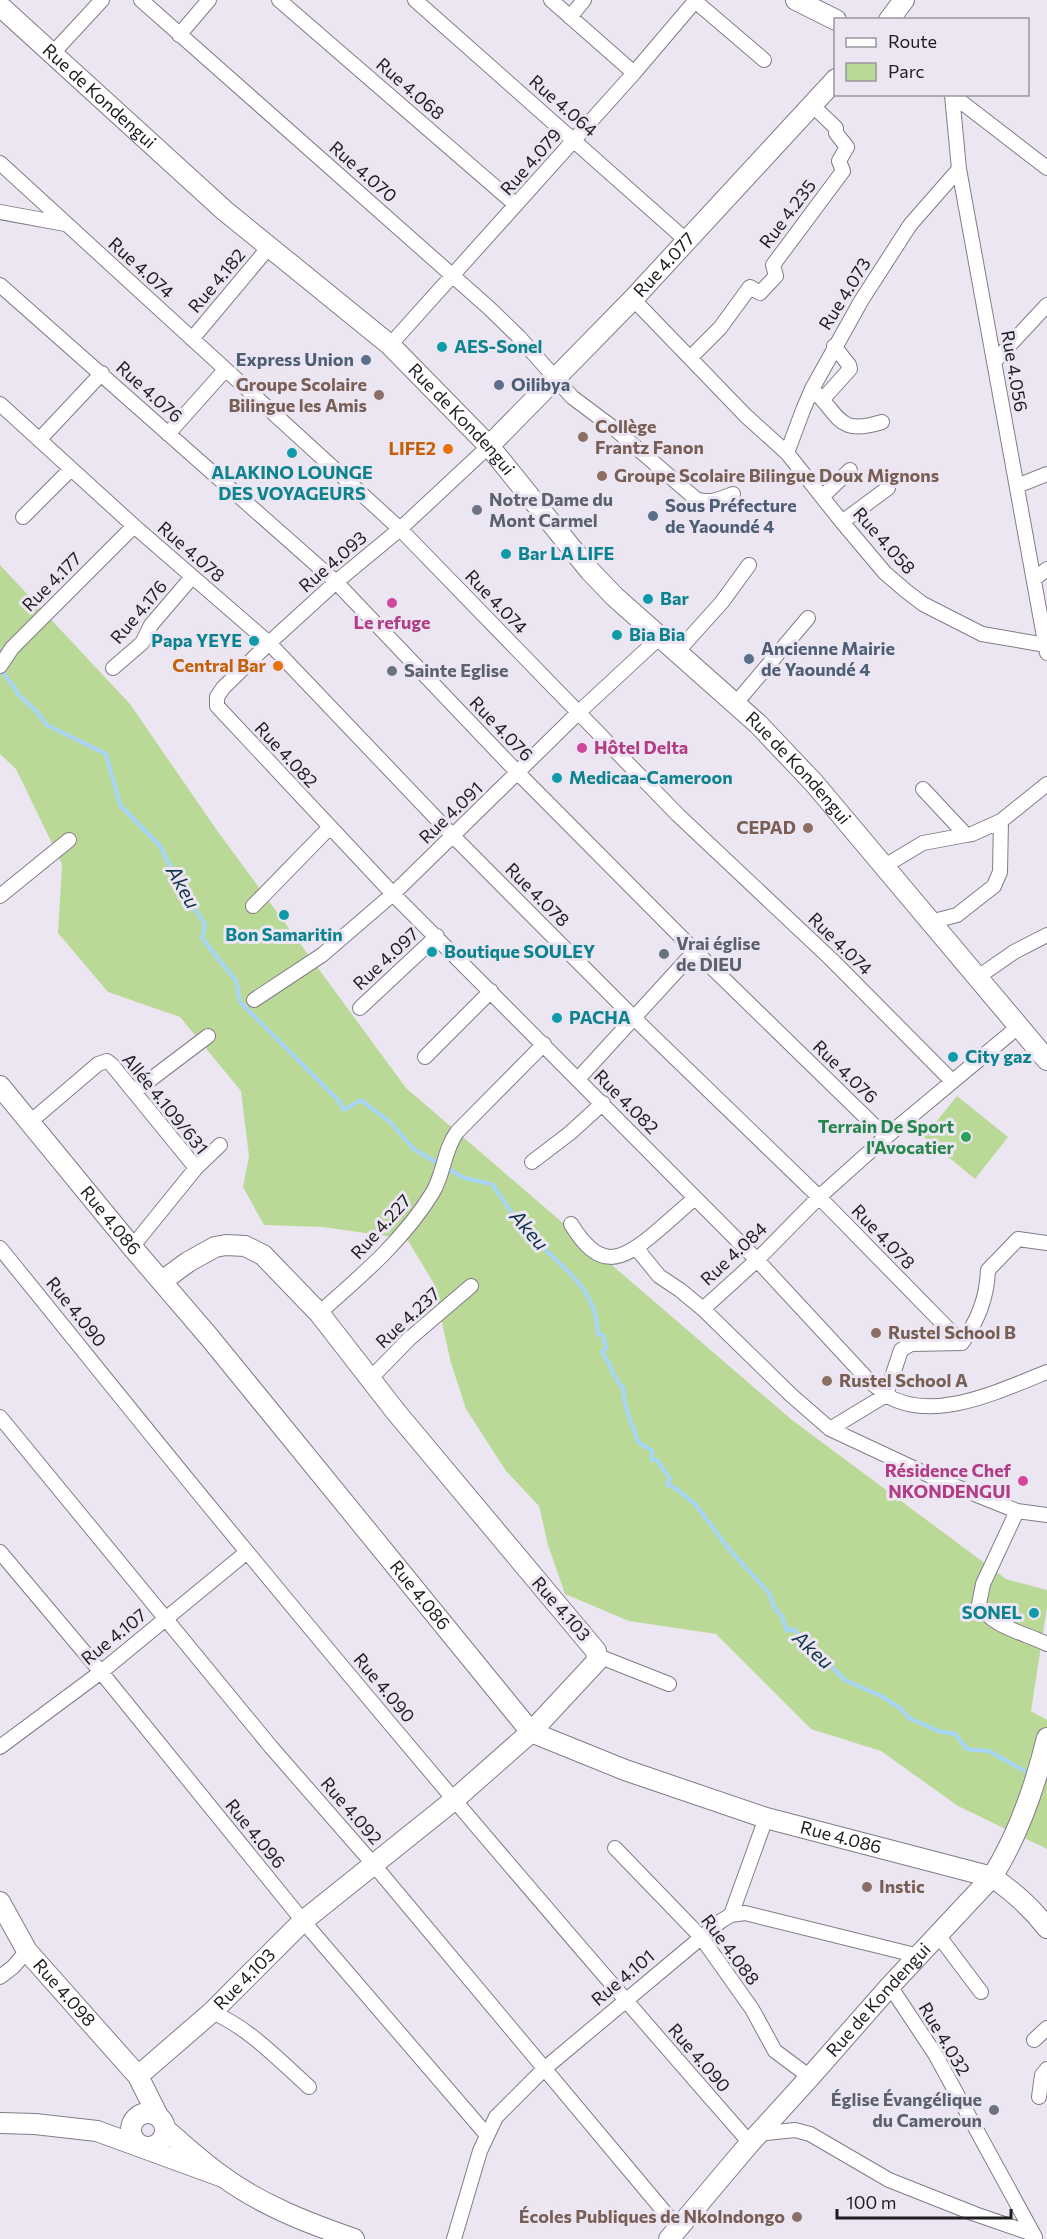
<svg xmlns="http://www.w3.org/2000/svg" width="1047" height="2239" font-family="Commissioner,sans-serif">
<rect width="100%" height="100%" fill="#ebe6f2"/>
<path fill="#bbd996" d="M0,565L130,704L216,829L406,1088L792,1420L1006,1579L1047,1590V1607L1031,1711L1047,1720V1849L958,1806L881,1751L811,1729L716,1634L629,1621L565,1594L548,1545L539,1506L506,1471L466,1409L451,1363L433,1282L407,1239L323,1227L264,1225L243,1187L249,1156L241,1091L180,1017L108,992L58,933L62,864L16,769L0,754Z
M957,1096L1008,1137L975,1179L924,1137Z"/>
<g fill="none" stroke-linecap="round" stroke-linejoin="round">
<path stroke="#a6d5f8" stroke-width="4" d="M1,669L19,695L36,711L47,725L106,754L120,805L160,846L184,893L205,924L202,938L236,981L240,1002L339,1101L344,1110L361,1100L390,1122L415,1150L464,1178L492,1184C502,1198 511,1213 522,1226C552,1262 596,1281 598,1334L603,1335L606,1348L602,1352C611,1364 613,1379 624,1389C622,1405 633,1425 638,1442L652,1451V1460H657L670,1479L667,1484L678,1490L695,1504L729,1549L769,1593L775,1609L782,1616L787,1631L794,1629L801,1637V1644L813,1649L845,1680L881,1696L900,1708L909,1718L938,1731L955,1734L967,1749L989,1751L1032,1775"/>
<g stroke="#817c88" stroke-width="16">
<path id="street" d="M141,0L488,307L519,337L572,397L616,430L696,499C710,504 720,499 733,494
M279,0L516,205
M415,0L687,241
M551,0L634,73
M695,1L764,60
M570,17L584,0
M179,35L209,0
M52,54L102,0
M951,94L1047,168
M952,95L959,169L1047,653
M0,163L400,529L678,815L832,960L952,1081
M0,212L65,224
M0,285L336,582L518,773L695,951L886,1137
M633,299L746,416L787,453L842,522L885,573L906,591L923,604L982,634L1046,645
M192,339L269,247
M390,345L634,73L696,0
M691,357L720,328L750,287L760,293L776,276L773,265L843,171L839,161L847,147L836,133V128L811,104
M994,362L1047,305
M812,389C841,416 837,436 882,422
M823,399L850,369L849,365L834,346
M0,404L134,526L269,643L453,836L634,1018L819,1197L962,1343L911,1344L901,1350L886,1395L830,1429
M168,434L225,370
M39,440L102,373
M489,446L400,529L336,582L269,643L223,688L217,697V706L393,894L757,1260L871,1383C876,1386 881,1391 886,1395C933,1424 1001,1390 1047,1372
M787,453L803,410L812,389L861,301L910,225L959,169
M1017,486L1047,474
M822,497L850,470
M23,517L71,469
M842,522L888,488
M1034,579L1047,569
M678,651L722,602L749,565
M0,666L12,648L134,526
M113,668L142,643L151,625L192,577
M736,703L808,618
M923,789L966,835L972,834L1001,821
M883,867L923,843L966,835
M0,896L69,840
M253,906L330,827
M930,922L957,915L994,886L1000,872L1001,821L1047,784
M978,977L1014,952L1047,935
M254,1000L322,955L393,894L579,712L661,636
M360,1008L437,936
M1018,1027L886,1137L819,1197L757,1260L703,1309L791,1395L830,1429L937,1479L1017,1511L1047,1515
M425,1057L491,991
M578,1079L695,951
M134,1092L208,1036
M30,1122L98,1064L107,1061L112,1065L196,1168L132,1247
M532,1162L570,1133L603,1103
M196,1168L220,1145
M571,1224C599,1270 620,1263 656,1232C669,1221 682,1209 695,1198
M0,1248C83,1350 164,1452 248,1553C412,1752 580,1949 750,2143
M637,1249L659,1276L680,1290L703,1309
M319,1313C360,1277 404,1240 433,1192C444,1173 444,1150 457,1132L544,1044
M962,1343C978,1320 987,1298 988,1270L1018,1239L1047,1243
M371,1378L409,1339L471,1286
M0,1417L271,1747L374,1865L677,2227
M1017,1511L983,1584L979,1604C991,1627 1025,1633 1047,1644
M0,1552L101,1672L303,1921L486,2134
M598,1656L669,1684
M0,1747L101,1672L247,1552
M615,1848L701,1937L752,2009L775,2051L810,2077
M731,1915L766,1818
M938,1935L981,1992
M0,1977L13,1967L27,1951
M890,1986L935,2054L1035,2237
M212,2012C249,2028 279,2060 309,2087
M1034,2040L1047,2028
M1039,2097L1042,2075L1047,2069
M758,2134L795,2130L810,2134L889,2180L975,2214L1033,2234
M454,2239L480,2151L496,2117L544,2069L721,1921L731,1915L745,1913L919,1956"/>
</g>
<g stroke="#817c88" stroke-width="22">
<g id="secondary">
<path d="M796,0L836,20"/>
<path id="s1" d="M0,6L225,211L390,345L489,446L590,571L615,597L758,724L814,783L1047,1060"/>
<path d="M889,20L904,0"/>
<path id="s2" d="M489,446L633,299L836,79"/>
<path id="s3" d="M0,1086L132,1247L210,1338L531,1732L625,1770L766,1818L992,1877C1014,1892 1031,1907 1047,1928"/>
<path id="s4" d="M0,1902L27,1951L138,2076L158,2116"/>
<path id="s5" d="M138,2076L212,2012L303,1921L454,1800L531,1732L597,1661L596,1651L396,1412L319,1313L263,1255L245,1246L226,1245L215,1247L188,1262L162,1281"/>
<circle cx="148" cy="2130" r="17"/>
<path d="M0,2123L35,2124L97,2131L223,2177"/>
<path d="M165,2129C184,2145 202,2162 222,2176C261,2205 308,2223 354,2239"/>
<path id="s6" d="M669,2239L750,2143L810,2077L890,1986L992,1877C1019,1834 1035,1787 1047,1738"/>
</g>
</g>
<use href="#street" stroke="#fff" stroke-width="14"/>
<use href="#secondary" stroke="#fff" stroke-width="20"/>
</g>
<g fill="#0f9aa8" stroke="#ebe6f2" stroke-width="2">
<circle cx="442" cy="347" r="6"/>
<circle cx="292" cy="453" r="6"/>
<circle cx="506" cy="554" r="6"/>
<circle cx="648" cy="599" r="6"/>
<circle cx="617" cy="635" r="6"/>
<circle cx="254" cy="641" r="6"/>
<circle cx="557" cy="778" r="6"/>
<circle cx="284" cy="915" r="6"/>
<circle cx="432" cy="952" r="6"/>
<circle cx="557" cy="1018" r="6"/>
<circle cx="953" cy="1057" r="6"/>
<circle cx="1034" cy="1613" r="6"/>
</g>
<g fill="#5c6f8a" stroke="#ebe6f2" stroke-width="2">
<circle cx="366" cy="360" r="6"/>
<circle cx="499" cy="385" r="6"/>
<circle cx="653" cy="516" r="6"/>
<circle cx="749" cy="659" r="6"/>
</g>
<g fill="#8d6e63" stroke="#ebe6f2" stroke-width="2">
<circle cx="379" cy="395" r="6"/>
<circle cx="583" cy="437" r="6"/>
<circle cx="602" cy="476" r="6"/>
<circle cx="808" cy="828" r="6"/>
<circle cx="876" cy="1333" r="6"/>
<circle cx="827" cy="1381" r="6"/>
<circle cx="867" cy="1887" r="6"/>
<circle cx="797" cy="2217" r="6"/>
</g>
<g fill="#e8710a" stroke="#ebe6f2" stroke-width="2">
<circle cx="448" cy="449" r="6"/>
<circle cx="278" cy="666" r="6"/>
</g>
<g fill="#6b7280" stroke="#ebe6f2" stroke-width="2">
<circle cx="477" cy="510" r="6"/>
<circle cx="392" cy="671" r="6"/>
<circle cx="664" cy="954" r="6"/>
<circle cx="994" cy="2110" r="6"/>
</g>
<g fill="#d1479c" stroke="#ebe6f2" stroke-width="2">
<circle cx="392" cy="603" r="6"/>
<circle cx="582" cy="748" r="6"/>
<circle cx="1023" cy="1481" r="6"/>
</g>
<circle fill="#2e9e5b" stroke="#ebe6f2" stroke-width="2" cx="966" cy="1137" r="6"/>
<g text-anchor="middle" stroke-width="6" stroke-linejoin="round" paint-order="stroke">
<g font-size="18" fill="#1f1d21" stroke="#ebe6f2">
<text transform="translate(410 89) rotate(41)" y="6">Rue 4.068</text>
<text dy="6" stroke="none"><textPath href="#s1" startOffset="134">Rue de Kondengui</textPath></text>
<text transform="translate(563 106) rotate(41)" y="6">Rue 4.064</text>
<text transform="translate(531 162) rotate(-49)" y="6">Rue 4.079</text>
<text transform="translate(363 172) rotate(41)" y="6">Rue 4.070</text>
<text transform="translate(788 214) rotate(-53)" y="6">Rue 4.235</text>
<text dy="6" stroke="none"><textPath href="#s2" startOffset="252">Rue 4.077</textPath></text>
<text transform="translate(141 268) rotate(42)" y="6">Rue 4.074</text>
<text transform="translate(217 281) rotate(-50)" y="6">Rue 4.182</text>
<text transform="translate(845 294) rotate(-58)" y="6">Rue 4.073</text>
<text transform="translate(1014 371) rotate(80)" y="6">Rue 4.056</text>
<text transform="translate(149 392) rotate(42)" y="6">Rue 4.076</text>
<text dy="6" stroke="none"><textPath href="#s1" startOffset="620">Rue de Kondengui</textPath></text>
<text transform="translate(884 541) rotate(48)" y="6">Rue 4.058</text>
<text transform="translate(191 552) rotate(41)" y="6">Rue 4.078</text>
<text transform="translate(333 562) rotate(-41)" y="6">Rue 4.093</text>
<text transform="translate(52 582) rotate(-45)" y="6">Rue 4.177</text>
<text transform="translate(496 602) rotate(46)" y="6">Rue 4.074</text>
<text transform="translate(139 612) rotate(-50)" y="6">Rue 4.176</text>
<text transform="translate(501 729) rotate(46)" y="6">Rue 4.076</text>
<text transform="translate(286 755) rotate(47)" y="6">Rue 4.082</text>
<text dy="6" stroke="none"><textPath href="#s1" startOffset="1106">Rue de Kondengui</textPath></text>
<text transform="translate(451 813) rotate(-44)" y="6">Rue 4.091</text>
<text transform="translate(537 895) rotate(45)" y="6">Rue 4.078</text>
<text transform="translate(840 944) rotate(44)" y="6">Rue 4.074</text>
<text transform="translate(386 959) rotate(-43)" y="6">Rue 4.097</text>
<text transform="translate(845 1072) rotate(44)" y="6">Rue 4.076</text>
<text transform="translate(626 1102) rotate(45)" y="6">Rue 4.082</text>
<text transform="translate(165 1104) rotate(51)" y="6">Allée 4.109/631</text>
<text dy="6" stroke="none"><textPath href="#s3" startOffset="174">Rue 4.086</textPath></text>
<text transform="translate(381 1227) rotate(-48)" y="6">Rue 4.227</text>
<text transform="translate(883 1237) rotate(46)" y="6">Rue 4.078</text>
<text transform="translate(734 1254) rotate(-43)" y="6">Rue 4.084</text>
<text transform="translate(76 1312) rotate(51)" y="6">Rue 4.090</text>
<text transform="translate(408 1318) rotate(-43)" y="6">Rue 4.237</text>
<text dy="6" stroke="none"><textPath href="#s3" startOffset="660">Rue 4.086</textPath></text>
<text transform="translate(561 1609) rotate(49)" y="6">Rue 4.103</text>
<text transform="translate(114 1637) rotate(-39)" y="6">Rue 4.107</text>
<text transform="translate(384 1688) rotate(50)" y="6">Rue 4.090</text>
<text transform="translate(351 1811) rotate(49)" y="6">Rue 4.092</text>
<text transform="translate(255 1834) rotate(51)" y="6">Rue 4.096</text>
<text dy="6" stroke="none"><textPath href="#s3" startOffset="1164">Rue 4.086</textPath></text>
<text transform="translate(730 1950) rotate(53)" y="6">Rue 4.088</text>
<text transform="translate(623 1978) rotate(-40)" y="6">Rue 4.101</text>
<text dy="6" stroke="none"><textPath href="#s5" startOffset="144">Rue 4.103</textPath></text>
<text dy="6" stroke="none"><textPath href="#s4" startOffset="112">Rue 4.098</textPath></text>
<text dy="6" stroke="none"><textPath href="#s6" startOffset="318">Rue de Kondengui</textPath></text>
<text transform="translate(944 2039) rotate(59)" y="6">Rue 4.032</text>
<text transform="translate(699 2058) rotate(49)" y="6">Rue 4.090</text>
</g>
<g font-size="18" font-weight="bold" fill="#0d838f" stroke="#ebe6f2" text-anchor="start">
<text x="454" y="353">AES-Sonel</text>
<text x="292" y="479" text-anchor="middle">ALAKINO LOUNGE<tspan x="292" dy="21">DES VOYAGEURS</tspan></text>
<text x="518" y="560">Bar LA LIFE</text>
<text x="660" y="605">Bar</text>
<text x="629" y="641">Bia Bia</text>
<text x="242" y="647" text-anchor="end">Papa YEYE</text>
<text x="569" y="784">Medicaa-Cameroon</text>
<text x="284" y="941" text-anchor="middle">Bon Samaritin</text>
<text x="444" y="958">Boutique SOULEY</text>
<text x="569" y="1024">PACHA</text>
<text x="965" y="1063">City gaz</text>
<text x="1022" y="1619" text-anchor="end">SONEL</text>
</g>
<g font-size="18" font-weight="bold" fill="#4e5e75" stroke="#ebe6f2" text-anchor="start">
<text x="354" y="366" text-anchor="end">Express Union</text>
<text x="511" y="391">Oilibya</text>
<text x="665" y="512">Sous Préfecture<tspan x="665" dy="21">de Yaoundé 4</tspan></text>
<text x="761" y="655">Ancienne Mairie<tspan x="761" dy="21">de Yaoundé 4</tspan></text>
</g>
<g font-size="18" font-weight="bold" fill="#785e54" stroke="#ebe6f2" text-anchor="start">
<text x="367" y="391" text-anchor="end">Groupe Scolaire<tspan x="367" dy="21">Bilingue les Amis</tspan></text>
<text x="595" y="433">Collège<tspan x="595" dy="21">Frantz Fanon</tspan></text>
<text x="614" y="482">Groupe Scolaire Bilingue Doux Mignons</text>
<text x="796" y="834" text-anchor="end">CEPAD</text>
<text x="888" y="1339">Rustel School B</text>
<text x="839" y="1387">Rustel School A</text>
<text x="879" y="1893">Instic</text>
<text x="785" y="2223" text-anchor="end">Écoles Publiques de Nkolndongo</text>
</g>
<g font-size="18" font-weight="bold" fill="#c56008" stroke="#ebe6f2" text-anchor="end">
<text x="436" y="455">LIFE2</text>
<text x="266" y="672">Central Bar</text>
</g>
<g font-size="18" font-weight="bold" fill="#5b616d" stroke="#ebe6f2" text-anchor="start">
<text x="489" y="506">Notre Dame du<tspan x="489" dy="21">Mont Carmel</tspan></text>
<text x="404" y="677">Sainte Eglise</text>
<text x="676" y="950">Vrai église<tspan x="676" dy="21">de DIEU</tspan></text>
<text x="982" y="2106" text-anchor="end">Église Évangélique<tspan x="982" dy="21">du Cameroun</tspan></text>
</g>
<g font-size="18" font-weight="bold" fill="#b23c85" stroke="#ebe6f2">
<text x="392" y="629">Le refuge</text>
<text x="594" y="754" text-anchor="start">Hôtel Delta</text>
<text x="1011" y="1477" text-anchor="end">Résidence Chef<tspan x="1011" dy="21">NKONDENGUI</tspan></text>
</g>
<g font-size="18" font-weight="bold" fill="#27864d" stroke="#ebe6f2" text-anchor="end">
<text x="954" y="1133">Terrain De Sport<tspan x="954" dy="21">l'Avocatier</tspan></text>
</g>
<g font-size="20" font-style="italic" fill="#0e3249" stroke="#ebe6f2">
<text transform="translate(183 887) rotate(60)" y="7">Akeu</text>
<text transform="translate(529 1230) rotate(49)" y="7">Akeu</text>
<text transform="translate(813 1650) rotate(42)" y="7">Akeu</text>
</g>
</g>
<rect x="834" y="18" width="195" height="78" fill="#ebe6f2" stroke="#99969e" stroke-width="1.5"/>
<rect x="846" y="38" width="30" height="9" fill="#ffffff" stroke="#99969e" stroke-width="1.5"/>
<text x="888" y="48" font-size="18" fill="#1f1d21">Route</text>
<rect x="846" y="63" width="30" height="18" fill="#bbd996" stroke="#99969e" stroke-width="1.5"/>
<text x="888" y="78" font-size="18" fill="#1f1d21">Parc</text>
<path d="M837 2209v9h174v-9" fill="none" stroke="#1f1d21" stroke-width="3"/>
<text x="846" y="2209" font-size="18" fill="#1f1d21" stroke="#ebe6f2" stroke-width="4.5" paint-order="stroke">100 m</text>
</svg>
